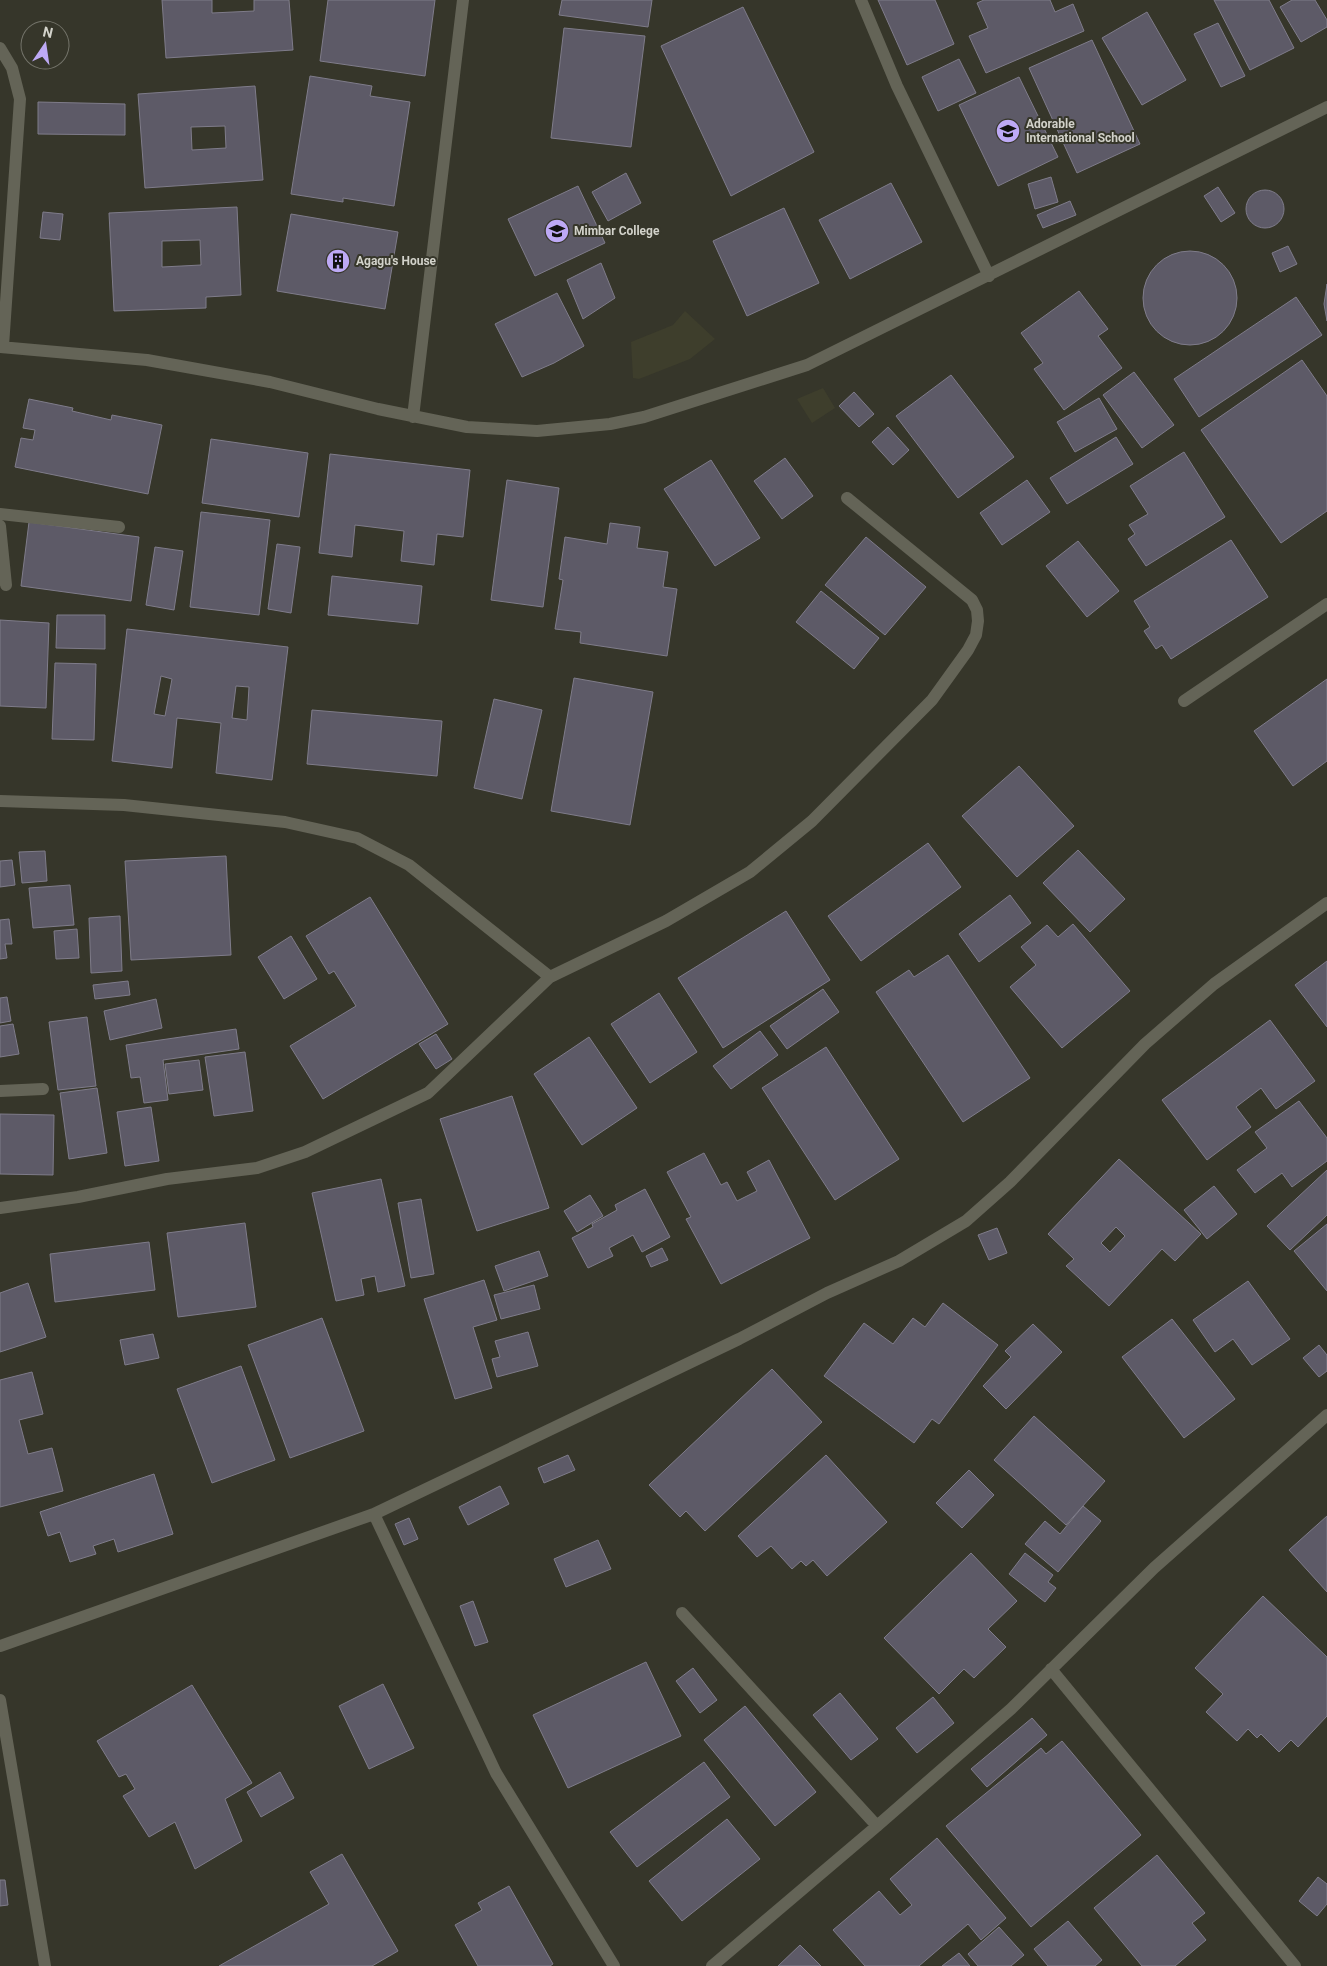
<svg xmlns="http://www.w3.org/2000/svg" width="1327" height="1966" font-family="Roboto,sans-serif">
<rect width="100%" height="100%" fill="#36362a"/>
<path fill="#3e3e2c" d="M685,311L715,339L690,359L639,379L633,378L631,342L673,325Z
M823,388L835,408L812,423L797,399Z"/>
<path fill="#5d5a67" stroke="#7f7c8a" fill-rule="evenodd" d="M162,0H212V13L254,11V0H289L293,50L166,58Z
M328,0H435L425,76L320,61Z
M562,0H652L648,27L559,15Z
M878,0H935L954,44L907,65Z
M984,0H1050L1055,12L1073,4L1084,31L986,73L969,36L988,28L977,3Z
M1214,0H1269L1294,48L1250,70Z
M1292,0H1315L1327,20V27L1301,42L1280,7Z
M743,7L814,152L731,196L661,46Z
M1147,12L1186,80L1142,105L1102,38Z
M1218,23L1245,76L1221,87L1194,34Z
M564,28L645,36L631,147L551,138Z
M1092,40L1140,144L1077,173L1029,68Z
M959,59L976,93L938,111L922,77Z
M310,76L372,86L370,96L410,102L394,206L343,198V202L291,194Z
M1019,77L1058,157L998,186L959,105Z
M255,86L263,180L145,188L138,94ZM225,126L226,148L192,150L191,127Z
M38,102L125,104V135L38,134Z
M626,173L641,203L608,221L592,192Z
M1051,177L1058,202L1035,209L1028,184Z
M891,183L922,242L850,279L819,220Z
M578,186L605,243L535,276L508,219Z
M1218,187L1235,213L1221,222L1204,196Z
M1246 209a19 19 0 1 1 38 0a19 19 0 1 1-38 0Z
M1070,201L1076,215L1043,228L1037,215Z
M237,207L241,295L206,297V308L114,311L109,213ZM200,240L201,265L162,267V241Z
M784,208L819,283L747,316L713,241Z
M43,212L63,214L60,240L40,238Z
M291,214L398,232L385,309L277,291Z
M1288,246L1297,264L1280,272L1272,253Z
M1143 298a47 47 0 1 1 94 0a47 47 0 1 1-94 0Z
M601,263L615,298L583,319L567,280Z
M1327,284V321L1324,304Z
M1079,291L1108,329L1098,336L1122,368L1064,410L1034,369L1043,363L1021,333Z
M557,293L584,346L554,363L522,377L495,324Z
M1296,297L1322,335L1199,417L1174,379Z
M1302,360L1327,396V511L1281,543L1201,430Z
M1134,372L1174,425L1142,448L1103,395Z
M951,375L1014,457L958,498L896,416Z
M854,392L874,414L859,427L839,406Z
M1099,398L1117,429L1075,452L1057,422Z
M29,399L73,408L72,411L111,420L112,415L162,425L148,494L15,467L21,438L33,440L35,430L23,428Z
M888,427L909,450L893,465L872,442Z
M1116,437L1133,464L1067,504L1050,478Z
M211,439L308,453L299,517L202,503Z
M1184,452L1225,517L1146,566L1128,539L1135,534L1129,525L1148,514L1130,486Z
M330,454L470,470L463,537L437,534L434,565L401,561L404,531L355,525L352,557L319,553Z
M785,458L813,496L782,519L754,481Z
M711,460L760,538L715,566L664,489Z
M507,480L559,488L543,607L491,600Z
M1027,480L1050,512L1002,545L980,513Z
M201,512L270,520L259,615L190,607Z
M29,522L139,537L131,601L21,586Z
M610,523L640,527L637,548L668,552L663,587L677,589L667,656L580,643L581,632L555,629L563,580L559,579L565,537L607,544Z
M866,537L926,587L885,635L825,585Z
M1231,540L1268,597L1171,659L1162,645L1156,649L1144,631L1150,627L1134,601Z
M1078,541L1119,591L1087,617L1046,566Z
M277,544L300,547L291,613L268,609Z
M155,547L183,551L174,610L146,605Z
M332,576L422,586L418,624L328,615Z
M821,591L879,638L854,669L796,622Z
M57,615H105V649L56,648Z
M0,620L49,623L46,708L0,706Z
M127,629L288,647L272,780L216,773L221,723L177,718L172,768L112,761ZM161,676L172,679L165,716L154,714ZM236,686L249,687L247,720L232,718Z
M55,663L96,664L94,740L52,739Z
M574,678L653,692L630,825L551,811Z
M1327,679V761L1293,786L1254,731Z
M494,699L542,710L522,799L474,788Z
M312,710L442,721L437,776L307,764Z
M1019,766L1074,826L1017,877L962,816Z
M928,843L961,887L861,961L828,916Z
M1078,850L1125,899L1090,932L1043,883Z
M45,851L47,881L22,883L19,852Z
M226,856L231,955L131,960L125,861Z
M12,860L15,885L0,887V861Z
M70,885L74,925L33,928L29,888Z
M1010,895L1031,923L979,962L959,934Z
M370,897L448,1024L323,1099L290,1046L356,1006L334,971L329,974L306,936Z
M786,911L830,980L723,1048L678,978Z
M120,916L122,971L91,973L89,918Z
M9,919L12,944H5L7,958L0,959V920Z
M1073,924L1130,991L1062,1048L1010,987L1036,965L1021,947L1047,925L1058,937Z
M77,929L79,958L56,959L54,931Z
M291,936L317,979L284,999L258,957Z
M948,955L1030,1078L963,1122L876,992L909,970L914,977Z
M1327,961V1027L1295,985Z
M128,981L130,995L95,999L93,985Z
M823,989L839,1012L787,1049L770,1026Z
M659,993L697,1052L650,1083L611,1024Z
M7,997L11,1021L0,1023V998Z
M156,999L162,1028L110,1040L104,1011Z
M87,1017L96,1086L58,1090L49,1022Z
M1270,1020L1315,1081L1276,1109L1261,1088L1236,1107L1251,1127L1207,1160L1162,1100Z
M13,1024L19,1054L0,1057V1026Z
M236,1029L239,1049L163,1060L168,1100L144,1103L140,1077L131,1078L126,1045Z
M760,1031L778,1055L731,1089L713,1066Z
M436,1034L452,1059L436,1069L419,1044Z
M589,1037L637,1108L582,1145L534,1074Z
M826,1047L899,1159L835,1200L762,1088Z
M245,1052L253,1111L214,1116L205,1057Z
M199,1060L203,1090L169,1094L165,1064Z
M97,1088L107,1153L69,1159L60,1093Z
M512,1096L549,1208L477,1231L440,1119Z
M1299,1101L1327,1138V1161L1292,1187L1282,1173L1255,1193L1237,1170L1267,1148L1255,1132Z
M151,1107L159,1161L125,1166L117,1112Z
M0,1114L54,1115L53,1175L0,1174Z
M704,1153L721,1185L727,1182L737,1201L757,1191L747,1172L769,1160L810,1238L721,1284L686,1219L691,1217L667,1172Z
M1119,1159L1201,1234L1175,1261L1162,1249L1109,1306L1066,1266L1074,1259L1048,1234ZM1116,1227L1125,1236L1110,1252L1101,1243Z
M1327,1170V1215L1290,1250L1267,1226Z
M381,1179L405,1286L378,1292L375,1276L361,1279L364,1295L336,1301L312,1193Z
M1214,1186L1237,1214L1207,1239L1184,1210Z
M645,1189L670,1237L642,1252L633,1235L609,1248L613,1256L588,1268L572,1238L593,1227L592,1224L617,1210L615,1205Z
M590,1195L603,1216L577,1232L564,1211Z
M421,1199L434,1274L411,1278L398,1203Z
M245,1223L256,1307L178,1317L167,1233Z
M1327,1224V1291L1294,1251Z
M997,1228L1007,1253L989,1260L978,1235Z
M149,1242L155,1290L55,1302L50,1254Z
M662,1248L668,1260L651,1267L646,1256Z
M539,1251L548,1276L504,1291L495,1266Z
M484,1280L497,1320L473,1327L492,1388L455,1399L424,1299Z
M1248,1281L1290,1339L1252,1365L1233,1339L1215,1352L1193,1320Z
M28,1283L46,1337L0,1352V1293Z
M534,1285L540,1309L501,1319L494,1295Z
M943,1303L998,1345L939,1424L932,1419L914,1443L824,1376L864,1323L893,1344L913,1318L925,1327Z
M322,1318L364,1431L290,1458L248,1345Z
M1172,1319L1235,1399L1184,1438L1122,1357Z
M1033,1324L1062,1352L1006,1409L983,1386L1011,1357L1005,1351Z
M528,1332L538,1366L497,1377L492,1359L500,1357L495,1341Z
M153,1334L159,1358L125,1365L120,1340Z
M1319,1345L1327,1355V1371L1319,1377L1303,1358Z
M241,1366L275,1460L212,1483L177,1389Z
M772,1369L822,1422L705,1531L686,1511L680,1517L649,1485Z
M32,1372L43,1414L19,1420L28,1454L52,1448L63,1491L0,1507V1380Z
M1034,1416L1105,1481L1066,1525L994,1460Z
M568,1455L575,1470L544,1483L538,1468Z
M826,1455L887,1522L827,1576L813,1560L806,1566L801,1561L792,1569L771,1546L757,1557L738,1536Z
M969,1470L994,1495L962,1528L936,1503Z
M154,1474L173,1534L118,1552L114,1539L93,1546L96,1554L70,1562L60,1532L48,1536L40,1512Z
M500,1486L509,1504L468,1525L459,1507Z
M1083,1506L1101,1521L1058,1572L1025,1544L1045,1521L1060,1534Z
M1327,1516V1592L1289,1550Z
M409,1518L418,1539L404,1545L395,1524Z
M598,1540L611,1569L566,1587L554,1559Z
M971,1553L1017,1601L988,1629L1006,1647L974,1678L964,1669L939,1694L884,1638Z
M1025,1553L1053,1575L1048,1582L1056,1588L1045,1602L1009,1574Z
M1263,1596L1327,1657V1716L1298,1747L1291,1740L1279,1752L1261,1734L1257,1738L1248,1729L1237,1741L1206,1712L1223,1694L1195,1668Z
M473,1601L488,1642L475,1646L460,1606Z
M646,1662L681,1736L568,1788L533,1715Z
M693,1668L717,1700L700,1713L676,1681Z
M383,1684L414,1748L369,1769L339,1706Z
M192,1685L252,1783L225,1799L242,1841L195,1869L175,1822L149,1837L123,1796L135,1789L126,1774L119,1777L97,1741Z
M840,1693L878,1739L851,1760L813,1715Z
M933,1697L954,1723L917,1753L896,1728Z
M745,1706L816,1792L775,1826L704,1740Z
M1032,1718L1047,1735L987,1787L971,1769Z
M1062,1741L1141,1835L1031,1927L946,1826L1041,1748L1046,1754Z
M704,1762L730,1797L637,1867L610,1832Z
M280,1772L294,1798L261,1817L247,1792Z
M727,1819L760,1859L682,1921L649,1881Z
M937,1838L1006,1918L981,1940L968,1924L919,1966H865L833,1930L879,1891L900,1915L912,1905L890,1879Z
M342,1854L398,1951L372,1966H219L329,1904L310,1872Z
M1157,1855L1205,1913L1192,1923L1206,1940L1175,1966H1142L1094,1908Z
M1318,1877L1327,1884V1904L1317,1916L1299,1901Z
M0,1880H5L8,1905L0,1906Z
M509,1886L553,1964L550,1966H478L455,1925L482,1910L478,1903Z
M1068,1921L1102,1960L1095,1966H1048L1034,1949Z
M999,1927L1024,1955L1011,1966H978L968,1954Z
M800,1945L821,1966H778Z
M959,1953L970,1966H942Z"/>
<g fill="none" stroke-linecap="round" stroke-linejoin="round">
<path stroke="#646457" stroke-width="12" d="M861,0L897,86L989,276
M0,48L12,68L20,99L3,346
M0,347L147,360L270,382L378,409L467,427L537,431L610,424L644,417L807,365L1327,107
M413,417L463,0
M0,514L119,527
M0,526L6,585
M1184,701L1327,604
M0,801L124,805L285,822L357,838L409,865L550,977
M0,1091L43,1089
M0,1208L78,1197L167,1179L257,1168L305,1152L428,1093L550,977L666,921L750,872L812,821L932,700L968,650L976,635L978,621L977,610L972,600L847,498
M374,1514L496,1773L614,1966
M682,1613L877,1826
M0,1646L374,1514L739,1339L827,1293L899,1261L966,1221L1010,1182L1145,1044L1214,984L1327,903
M1051,1669L1295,1966
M0,1700L45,1966
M712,1966L877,1826L1011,1709L1154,1568L1327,1415"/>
</g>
<defs>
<g id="school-disc" transform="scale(1.25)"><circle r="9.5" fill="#bda9f5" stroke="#36362a"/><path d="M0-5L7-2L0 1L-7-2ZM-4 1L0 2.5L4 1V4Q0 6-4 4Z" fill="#111"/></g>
<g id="building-disc" transform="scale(1.25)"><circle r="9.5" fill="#bda9f5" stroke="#36362a"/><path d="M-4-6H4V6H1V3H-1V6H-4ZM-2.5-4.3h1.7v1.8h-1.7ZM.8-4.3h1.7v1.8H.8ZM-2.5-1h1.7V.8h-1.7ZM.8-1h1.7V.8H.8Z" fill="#111"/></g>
</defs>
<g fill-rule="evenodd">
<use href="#school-disc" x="1008" y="131"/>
<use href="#school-disc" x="557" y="231"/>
<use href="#building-disc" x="338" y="261"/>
</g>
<g text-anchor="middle" stroke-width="4" stroke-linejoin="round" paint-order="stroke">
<g font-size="12" font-weight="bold" fill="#d2d2ca" stroke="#36362a" text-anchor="start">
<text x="1026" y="128">Adorable<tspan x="1026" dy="14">International School</tspan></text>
<text x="574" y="235">Mimbar College</text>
<text x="356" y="265">Agagu's House</text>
</g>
</g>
<g transform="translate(45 45) rotate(13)"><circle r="24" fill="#36362a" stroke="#74746a"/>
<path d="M0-4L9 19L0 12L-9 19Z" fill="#bda9f5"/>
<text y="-8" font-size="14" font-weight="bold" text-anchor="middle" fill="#d2d2ca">N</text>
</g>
</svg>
